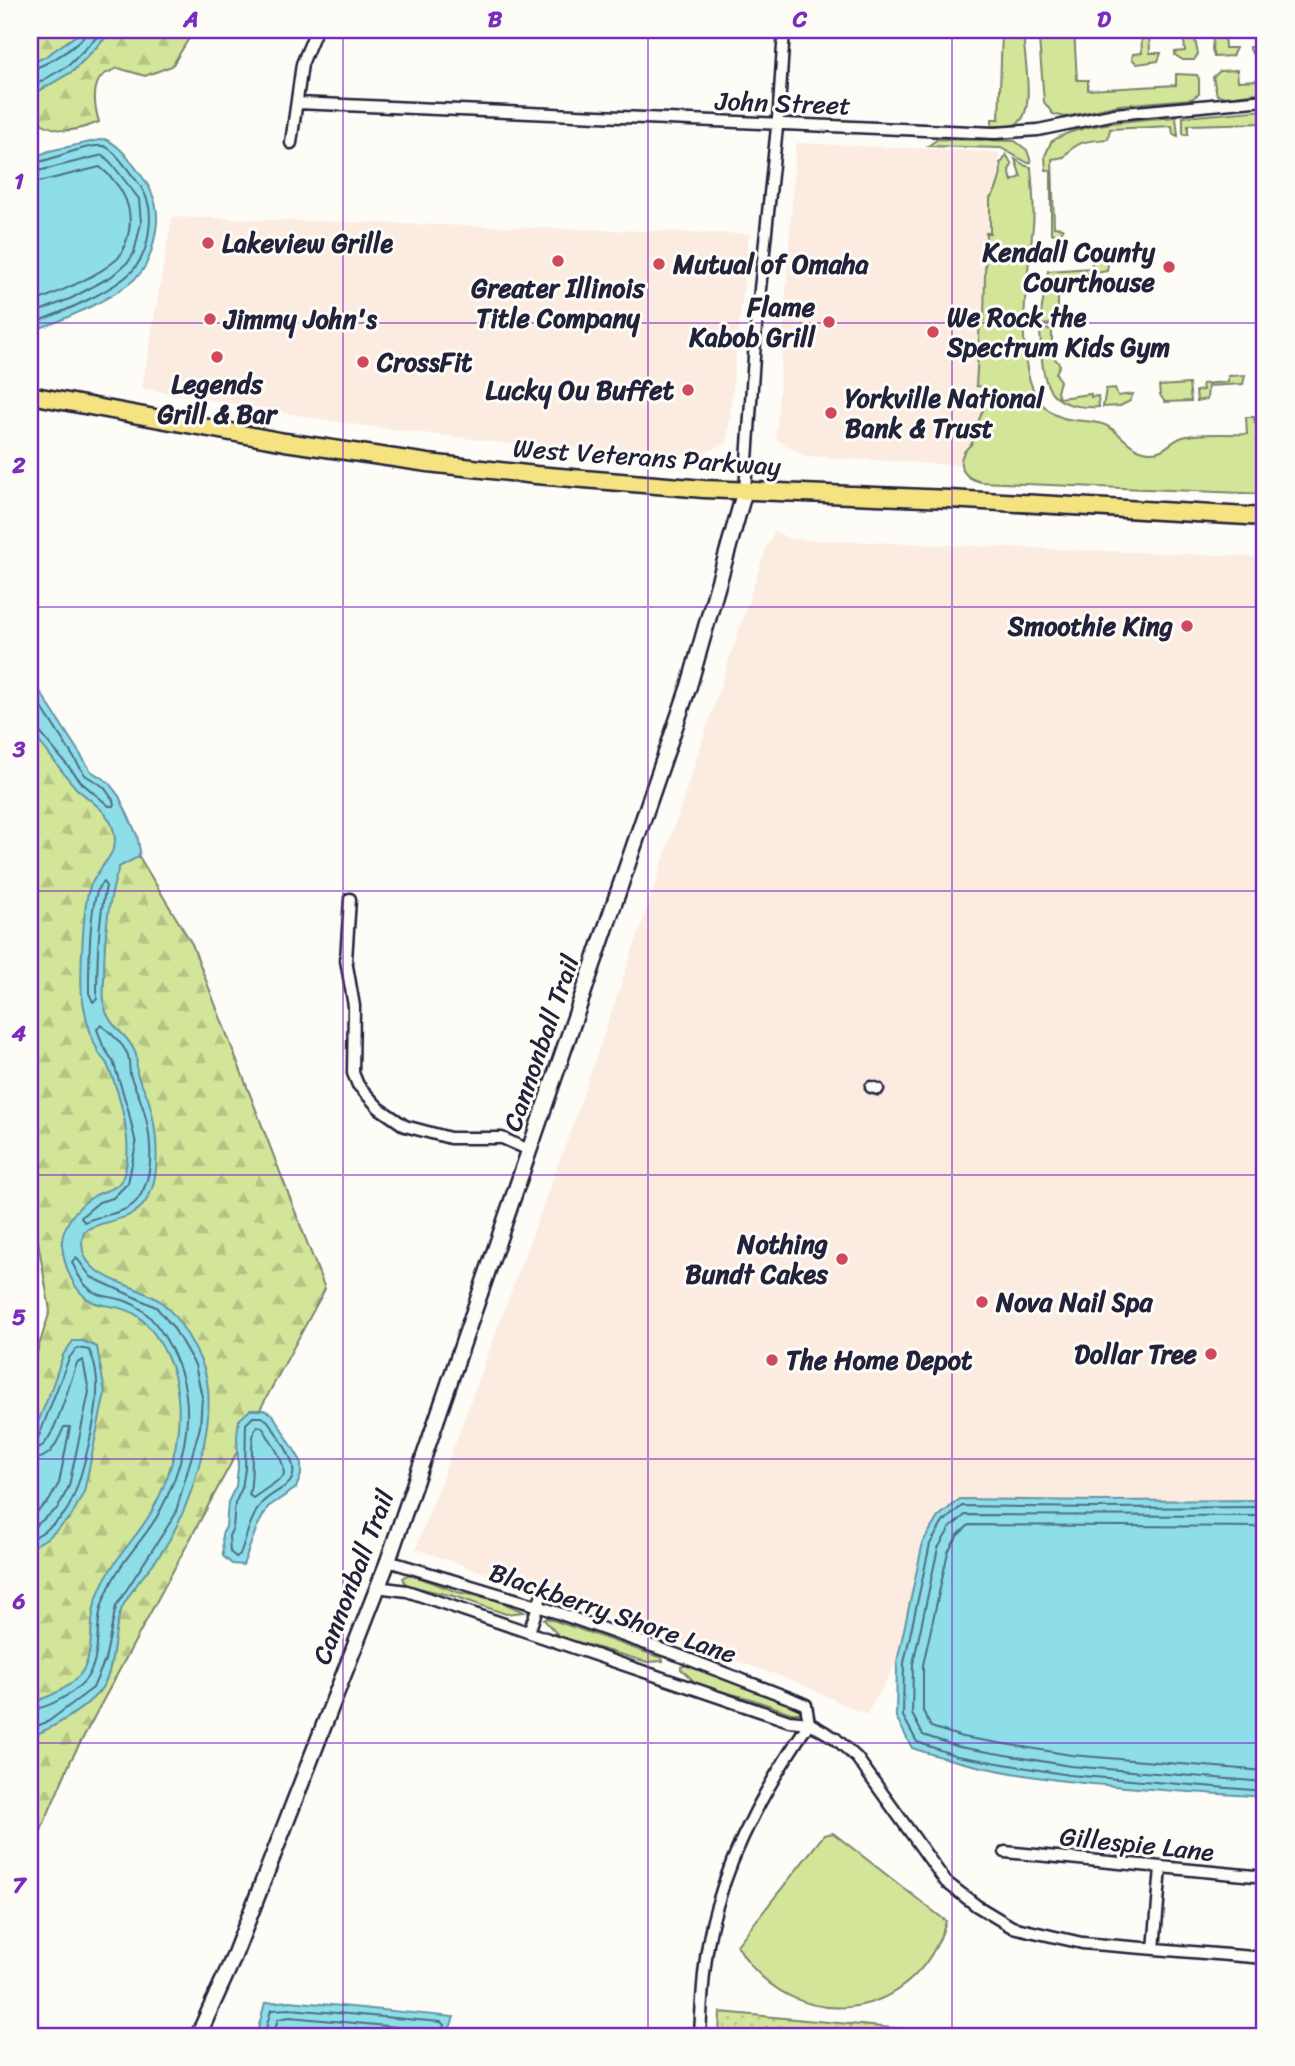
<svg xmlns="http://www.w3.org/2000/svg" width="1295" height="2066" font-family="Sriracha,sans-serif">
<defs>
<pattern id="forest-firs" width="22" height="20" patternUnits="userSpaceOnUse" patternTransform="scale(1.75)"><rect width="22" height="20" fill="#d3e599"/><path d="M5 1l3.5 6h-7zM16 11l3.5 6h-7z" fill="#b5c485"/></pattern>
<pattern id="park-dots" width="8" height="8" patternUnits="userSpaceOnUse" patternTransform="scale(1.75)"><rect width="8" height="8" fill="#d3e599"/><path d="M2 2h.1M6 6h.1" fill="none" stroke="#b5c485" stroke-width="1.8" stroke-linecap="round"/></pattern>
</defs>
<rect width="100%" height="100%" fill="#fdfcf7"/>
<filter id="ink" filterUnits="userSpaceOnUse"><feTurbulence type="fractalNoise" baseFrequency=".0143" numOctaves="2"/><feDisplacementMap in="SourceGraphic" scale="14" xChannelSelector="R" yChannelSelector="G"/><feConvolveMatrix kernelMatrix="1 2 1 2 8 2 1 2 1" color-interpolation-filters="sRGB"/></filter>
<g filter="url(#ink)">
<path fill="#fcebe0" d="M796,143L999,152L985,467L805,456L776,439Z
M172,217L749,234L727,442L699,456L529,446L350,424L142,388Z
M775,531L789,539L1265,557V1500L1097,1501L960,1499L923,1542L897,1662L866,1715L797,1682L416,1549L571,1130L652,894L766,548Z"/>
<path fill="#d3e599" stroke="#7a846a" stroke-width="2" d="M1002,30H1023C1023,51 1036,109 1019,122C1012,128 1001,126 992,126V119H999Z
M1040,30H1074L1077,80H1088V90L1176,85V74L1197,75L1199,79V94L1191,99L1119,105L1065,117L1053,114L1044,102L1039,39Z
M1141,30H1149L1150,53H1161L1158,61L1137,64L1132,59L1133,54L1142,53Z
M1183,30H1193L1198,54L1194,60H1183L1175,55V52L1185,51Z
M1214,30H1224L1225,48H1236L1232,56L1214,57L1212,49Z
M1258,30H1265V92L1227,97L1217,95L1213,77L1220,71L1237,70L1238,81L1261,80L1260,56L1253,55L1249,47H1259Z
M1265,110V123L1188,125V134L1184,135L1183,133V117Z
M1176,117L1178,136L1173,134L1172,126L1110,129L1108,139C1089,141 1076,140 1064,157L1052,159L1054,227L1062,228L1063,230L1057,235L1051,233V171L1046,170L1045,156L1051,142C1075,123 1145,119 1176,117Z
M938,139L1015,141L1027,150L1031,162L1028,163L1001,148L928,146Z
M1006,154L1012,165L1009,170L1012,181L1021,177L1015,159L1026,166L1031,167C1032,186 1035,206 1033,226C1029,270 1009,374 1045,407C1065,426 1083,417 1105,425C1122,432 1129,451 1150,452C1165,453 1170,441 1183,437C1200,432 1228,435 1247,434L1246,417H1254L1255,423H1265V494L981,482C967,479 955,468 964,452C966,449 970,446 972,443C975,436 975,434 981,429L978,422L983,410V402H976V395H983V387L976,386L980,320H984L986,233H990V198C997,192 1003,172 1000,163L1003,161Z
M1092,258H1105L1108,264L1107,271L1086,275L1085,283L1080,286L1058,288V316L1054,319L1053,324L1039,325L1048,271L1092,268Z
M1052,329V355L1060,365L1056,373L1060,381L1057,392L1059,398L1091,394V397L1098,396L1099,407C1040,410 1043,377 1040,330Z
M1245,375L1243,384L1208,386L1207,399L1197,401L1196,391L1203,390L1202,384L1228,382V376Z
M1189,384L1191,401L1165,402L1160,395L1159,386Z
M1115,388L1118,396L1133,394L1130,401L1120,406L1103,407L1106,389Z
M409,1574L458,1592L496,1600L524,1612L506,1614L457,1597L406,1585L403,1578Z
M547,1618L662,1658L663,1661L647,1662L560,1637L544,1620Z
M686,1665L762,1692L799,1708L801,1713H791L748,1698L699,1686L681,1669V1667Z
M833,1833L946,1921C916,2025 790,2038 737,1945L824,1835Z"/>
<path fill="url(#forest-firs)" stroke="#7a846a" stroke-width="2" d="M30,30H84L45,57L30,64Z
M113,30H194L172,66L145,76L118,68C114,70 105,73 102,76C91,87 95,109 99,122C69,134 57,134 30,117L34,94L73,71Z
M30,677L192,944L325,1289L71,1760L30,1856V1374L50,1311L30,1195Z"/>
<path fill="url(#park-dots)" stroke="#7a846a" stroke-width="2" d="M720,2012L980,2036H719Z"/>
<path fill="#8edee9" stroke="#6393a3" stroke-width="2" d="M84,30H113L73,71L30,96V64L45,57Z
M104,139C120,144 131,162 141,175C154,192 160,209 156,230C154,243 150,260 142,271C126,294 58,323 30,331V159L49,151Z
M30,676L91,771L108,782L119,796L137,835L140,851L138,857L119,867C107,903 104,939 104,977C104,986 103,995 104,1004C108,1028 127,1032 135,1052C138,1058 136,1067 137,1073C139,1082 145,1090 148,1098C157,1127 164,1182 142,1206C128,1222 101,1220 84,1231C70,1279 134,1281 161,1302C177,1315 191,1340 200,1359C224,1406 192,1505 165,1547C152,1568 133,1585 122,1608C111,1633 117,1674 97,1694C79,1713 54,1727 30,1737V1704C47,1697 70,1689 81,1673C93,1657 90,1633 93,1614C94,1604 98,1594 102,1585C115,1556 139,1536 153,1509C174,1470 185,1423 175,1379C170,1358 156,1331 139,1317C125,1305 108,1308 93,1302C73,1293 64,1265 62,1245C61,1226 78,1205 94,1196C104,1190 118,1190 123,1177C135,1147 120,1093 107,1064C104,1059 99,1055 97,1049C89,1034 85,1013 82,996C80,978 83,902 90,887C96,871 115,856 115,840C114,813 93,804 76,788C64,775 53,759 42,745C38,741 32,736 30,731C27,722 30,687 30,676Z
M73,1341H83L97,1347L105,1393L84,1492L71,1517L49,1537L30,1548V1441L50,1393L63,1355Z
M250,1410H264L273,1415L301,1461V1475L296,1488L268,1507L257,1527L243,1565L232,1564L223,1556L222,1534L226,1527L228,1502L236,1486L238,1468L237,1436L239,1420Z
M960,1499L1097,1501L1265,1500V1797C1147,1788 1025,1786 912,1748L896,1717L897,1662L923,1542L938,1517Z
M290,2001L454,2017L447,2036H256L265,2003Z"/>
<g fill="none" stroke-linecap="round" stroke-linejoin="round">
<path stroke="#4d6d81" stroke-width="2" d="M30,69C44,67 85,43 87,30
M30,88L69,65L104,30
M30,164C49,162 83,144 103,146C113,147 129,172 136,180C148,195 152,210 149,230C148,241 144,255 137,265C123,288 56,315 30,324
M30,173L103,155L112,164L139,199L141,223L134,253L129,261L112,276L72,298L30,315
M30,184L100,167C124,187 137,211 126,242C124,249 122,255 116,260C95,278 56,293 30,304
M30,689L85,775L104,787L113,800L114,806H109L82,783L38,730L30,727
M103,882L106,886C98,923 97,961 97,999L93,1002L89,993C89,972 88,893 103,882Z
M101,1025C110,1032 121,1042 127,1053C130,1059 129,1067 130,1074C132,1082 137,1091 140,1099C151,1128 157,1172 138,1199C128,1214 100,1215 84,1222L81,1217L99,1202L113,1198L128,1183L136,1144L128,1109L113,1061L103,1046L97,1029Z
M253,1417H262L268,1421C277,1435 305,1469 288,1484C280,1491 268,1495 261,1504C250,1519 246,1538 240,1555L236,1557L230,1552L229,1536L233,1528L235,1503L242,1488L245,1469L246,1424Z
M257,1426L262,1427C269,1439 288,1464 283,1477L253,1498L249,1495C255,1476 248,1438 257,1426Z
M30,1441L35,1440L39,1436L69,1358L77,1348L89,1350C95,1360 98,1380 97,1393C97,1416 79,1496 64,1514C55,1525 42,1533 30,1540
M30,1450C36,1449 41,1448 45,1443C57,1429 70,1382 77,1363L83,1360L89,1392L69,1486L58,1508L30,1530
M30,1460C51,1459 56,1445 64,1427H70L59,1483L49,1501L30,1518
M1265,1507L1097,1508L962,1506L943,1522L930,1544L904,1663L903,1716L917,1742L957,1756L1069,1775L1265,1791
M1265,1516L965,1515L950,1528L938,1548L913,1664L912,1714L923,1735L959,1747L1070,1766L1265,1782
M1265,1527L969,1525L958,1535L948,1552L923,1665V1711L931,1727L962,1737L1071,1755L1265,1771
M30,1710C49,1708 78,1692 88,1676C100,1657 96,1633 100,1613C101,1605 105,1596 109,1588C121,1560 145,1539 159,1513C181,1473 196,1418 181,1373C174,1352 161,1325 142,1310C110,1286 93,1312 72,1262L76,1257L91,1277L156,1307L173,1327L195,1365L202,1397L200,1427L175,1515L116,1606L105,1660L93,1688L49,1721L30,1729
M264,2036L271,2010L290,2009L441,2022L444,2025L441,2036
M273,2036L278,2019L290,2017L430,2030L432,2036
M284,2036L286,2029L290,2028L372,2036"/>
<g stroke="#22223b" stroke-width="15">
<path id="street" d="M297,103L995,133L1038,130L1115,114L1265,100
M291,143L302,64L316,30
M745,490L756,327L779,108L784,30
M350,899L346,960L354,1006L353,1073L358,1085L379,1108L405,1126L450,1138H502L529,1150
M871,1087L878,1089
M388,1561L538,1606L675,1654L792,1699L806,1705L809,1723
M377,1587L407,1591L789,1721L809,1723L835,1738L857,1758L946,1882L977,1906L1012,1927L1082,1943L1265,1958
M529,1632L541,1597
M1005,1852L1265,1877
M1154,1949L1161,1868
M700,2036C702,1994 704,1950 716,1909C735,1841 770,1781 809,1723"/>
</g>
<g stroke="#22223b" stroke-width="19">
<path id="secondary" d="M198,2036L232,1961L388,1561L689,686L745,490"/>
</g>
<g stroke="#22223b" stroke-width="21">
<path id="primary" d="M30,395L285,442L428,463L536,475L704,489L949,499L1265,517"/>
</g>
<use href="#street" stroke="#fdfcf7" stroke-width="10"/>
<use href="#secondary" stroke="#fdfcf7" stroke-width="14"/>
<use href="#primary" stroke="#f5e382" stroke-width="16"/>
</g>
</g>
<path fill="none" stroke="#7b2cbf" stroke-width="2" stroke-opacity="0.55" d="M343,30V2036M648,30V2036M952,30V2036M30,323H1265M30,607H1265M30,891H1265M30,1175H1265M30,1459H1265M30,1743H1265"/>
<g fill="#d1495b" stroke="#fdfcf7" stroke-width="2.5">
<circle cx="208" cy="243" r="7"/>
<circle cx="558" cy="261" r="7"/>
<circle cx="659" cy="264" r="7"/>
<circle cx="1169" cy="267" r="7"/>
<circle cx="210" cy="319" r="7"/>
<circle cx="829" cy="322" r="7"/>
<circle cx="933" cy="332" r="7"/>
<circle cx="217" cy="357" r="7"/>
<circle cx="363" cy="362" r="7"/>
<circle cx="688" cy="390" r="7"/>
<circle cx="831" cy="413" r="7"/>
<circle cx="1187" cy="626" r="7"/>
<circle cx="842" cy="1259" r="7"/>
<circle cx="982" cy="1302" r="7"/>
<circle cx="1211" cy="1354" r="7"/>
<circle cx="772" cy="1360" r="7"/>
</g>
<g text-anchor="middle" stroke-width="6" stroke-linejoin="round" paint-order="stroke">
<g font-size="26" fill="#22223b" stroke="#fdfcf7">
<text transform="translate(783 103) rotate(2)" y="9">John Street</text>
<text transform="translate(647 457) rotate(4)" y="9">West Veterans Parkway</text>
<text transform="translate(541 1043) rotate(-71)" y="9">Cannonball Trail</text>
<text transform="translate(353 1577) rotate(-69)" y="9">Cannonball Trail</text>
<text transform="translate(613 1613) rotate(19)" y="9">Blackberry Shore Lane</text>
<text transform="translate(1137 1844) rotate(6)" y="9">Gillespie Lane</text>
</g>
<g font-size="26" font-weight="bold" fill="#22223b" stroke="#fdfcf7" text-anchor="start">
<text x="222" y="252">Lakeview Grille</text>
<text x="1155" y="261" text-anchor="end">Kendall County<tspan x="1155" dy="30">Courthouse</tspan></text>
<text x="673" y="273">Mutual of Omaha</text>
<text x="558" y="297" text-anchor="middle">Greater Illinois<tspan x="558" dy="30">Title Company</tspan></text>
<text x="815" y="316" text-anchor="end">Flame<tspan x="815" dy="30">Kabob Grill</tspan></text>
<text x="947" y="326">We Rock the<tspan x="947" dy="30">Spectrum Kids Gym</tspan></text>
<text x="224" y="328">Jimmy John's</text>
<text x="377" y="371">CrossFit</text>
<text x="217" y="393" text-anchor="middle">Legends<tspan x="217" dy="30">Grill &amp; Bar</tspan></text>
<text x="674" y="399" text-anchor="end">Lucky Ou Buffet</text>
<text x="845" y="407">Yorkville National<tspan x="845" dy="30">Bank &amp; Trust</tspan></text>
<text x="1173" y="635" text-anchor="end">Smoothie King</text>
<text x="828" y="1253" text-anchor="end">Nothing<tspan x="828" dy="30">Bundt Cakes</tspan></text>
<text x="996" y="1311">Nova Nail Spa</text>
<text x="1197" y="1363" text-anchor="end">Dollar Tree</text>
<text x="786" y="1369">The Home Depot</text>
</g>
</g>
<rect width="1295" height="2066" fill="none" stroke="#fdfcf7" stroke-width="77"/>
<rect x="38" y="38" width="1218" height="1990" fill="none" stroke="#7b2cbf" stroke-width="2.5"/>
<g font-size="23" text-anchor="middle" font-weight="bold" fill="#7b2cbf">
<text x="191" y="27">A</text>
<text x="495" y="27">B</text>
<text x="800" y="27">C</text>
<text x="1104" y="27">D</text>
<text x="19" y="189">1</text>
<text x="19" y="473">2</text>
<text x="19" y="757">3</text>
<text x="19" y="1041">4</text>
<text x="19" y="1325">5</text>
<text x="19" y="1609">6</text>
<text x="19" y="1893">7</text>
</g>
</svg>
